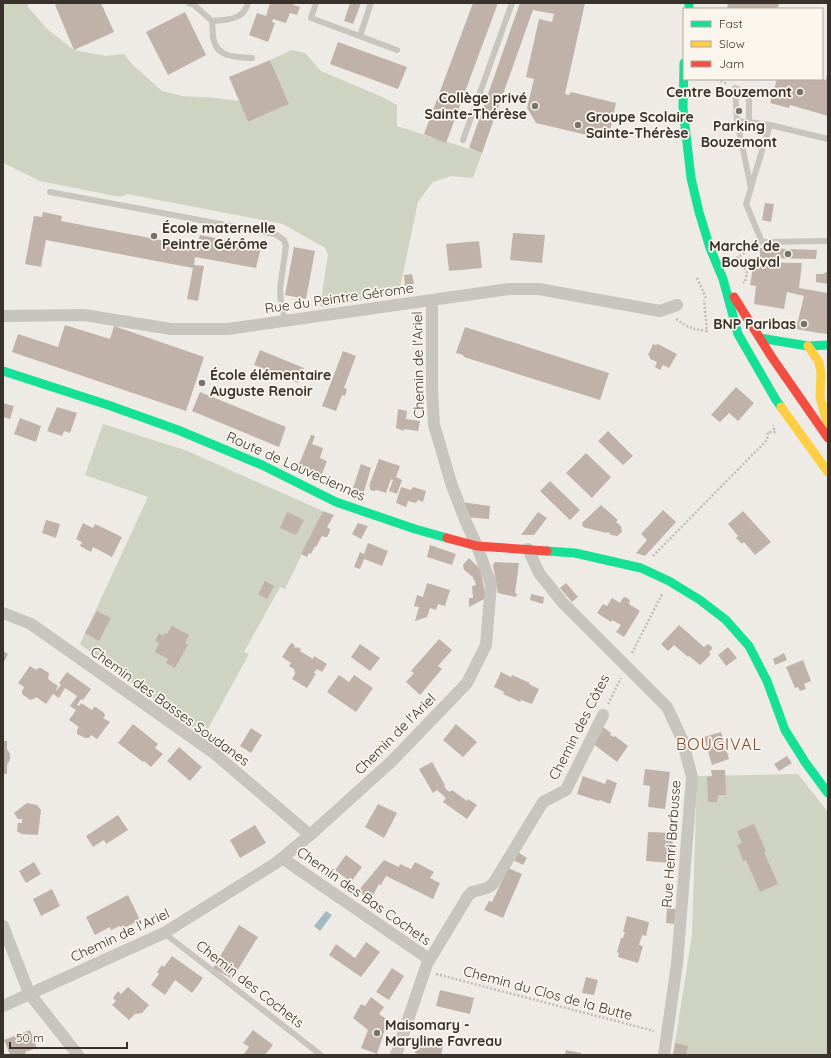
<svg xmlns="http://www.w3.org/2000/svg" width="831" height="1058" font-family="Quicksand,sans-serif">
<rect width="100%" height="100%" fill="#eeebe6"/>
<path fill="#ced4c1" d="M3,3H28V7L47,29L74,50L106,56L124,54L134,66L162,91L183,96L217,98L239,101L248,122L289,104L270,60L292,50L305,53L321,71L380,96L397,105V126L482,153L473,178L451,176L433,182L418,202L399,293L325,307L320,306L328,255L325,248L283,224L127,194L120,197L40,181L3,163Z
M103,424L185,450L323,511L285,589L280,587L244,652L249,654L204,736L80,644L148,497L85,475Z
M798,774L828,812V1055H673L692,935L697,776Z"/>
<path fill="#a3bbbe" d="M326,911L332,915L320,931L314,926Z"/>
<path fill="#c1b2a9" d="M59,3H101L114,32L74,50L55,5Z
M270,3H294L293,5L300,7L297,15L290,13L286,23L273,19L272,22L275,23L268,42L249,35L257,13L266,16Z
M350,3H361L353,24L344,21Z
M473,3H498L446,143L424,134Z
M520,3H585L565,94L569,95L571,92L616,103L608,140L536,123L527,108L534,79L526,77L539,19L552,22L554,14L533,10L482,153L469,148Z
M728,3H779L778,9H727Z
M185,12L206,55L168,75L146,32Z
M338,42L407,67L398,89L330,64Z
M270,60L289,104L248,122L229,77Z
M827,74H828V116L790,105L789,108L770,103L777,79H822L826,80Z
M765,203L774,204L771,222L762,220Z
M43,212L62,216L61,221L197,247L200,235L261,247L256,268L195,257L194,265L204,266L198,301L187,299L193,268L46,240L41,267L25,264L34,216L42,217Z
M513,233L545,235L542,263L510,260Z
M479,241L482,268L449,271L446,244Z
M294,247L315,251L306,299L285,295Z
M760,248L817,250L816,259L760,258Z
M754,262L802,263L799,288L828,293V334L819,333L796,329L804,296L787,292L784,309L754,304L756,286L750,285Z
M828,271V284L816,282V274H823Z
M412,274L414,284L405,286L404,275Z
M65,325L110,339L114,326L204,357L186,411L12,352L18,334L58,347Z
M465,327L609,373L600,400L464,357L463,355L456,353Z
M653,344L656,345L658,344L677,354L669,368L663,365L660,370L655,367L657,362L650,359V357L648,355Z
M260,350L304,368L298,383L254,365Z
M343,351L356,356L344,388L347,389L345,396L342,395L336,411L322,406Z
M736,387L754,403L738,421L729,413L720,422L711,415Z
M200,392L286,427L279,447L192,411Z
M3,403L14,406L10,419L3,417Z
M57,407L77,413L70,433L64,431L62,436L47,431Z
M398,409L407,411L406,419L420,421L418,431L404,429V431L396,428Z
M20,418L41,426L36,442L14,434Z
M608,431L633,456L623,465L598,441Z
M311,435L315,436L312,444L323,448L320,458L327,461L320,479L297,469Z
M586,453L611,477L592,498L566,473Z
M379,459L400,466L396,477L402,480L397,494L389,491L393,480L391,479L386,493L377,490L374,491L370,490V487L369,486Z
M361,464L371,468L363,495L352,491Z
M550,481L580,510L570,520L540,491Z
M401,487L411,490L413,487L426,491L423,502L418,500L416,503L408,501L406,507L396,503Z
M456,495L463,496L462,502L490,506L489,519L465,517Z
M601,505L618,520L616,522L621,526L622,532L617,536L611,535L608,532L606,533L583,527L582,523Z
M663,510L676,522L645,556L636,553L647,540L641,534Z
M323,511L334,515L327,527L330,529V531L327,537H325L322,536L316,547L315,546L311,554L309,553L307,557L301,554Z
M743,511L771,542L755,555L744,542L742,544L736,538L738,536L728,524Z
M287,512L304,520L296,535L280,528Z
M538,512L547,518L534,535H521Z
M46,520L60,524L56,538L42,533Z
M83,523L93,528L95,524L122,537L112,557L93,547L91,552L80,546L82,542L76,539Z
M358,523L368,526L361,539L352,534Z
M368,543L388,551L382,566L364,559L360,569L354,567L360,552L364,554Z
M430,545L456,554L452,565L427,557Z
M469,558L479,568L481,572L486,598L469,607V598H473L472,586L476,585L475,581L473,579V577L464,570L463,565Z
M495,562L519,563L515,593L517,594L516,597L498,593L493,565Z
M265,581L274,586L267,599L258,594Z
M427,583L450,590L445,606L438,604L436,610L430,608L427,617L415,621L419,607L414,606L417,595L423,597Z
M566,583L578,597L572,602L560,588Z
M531,594L544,597L543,604L530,600Z
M625,597L630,600L629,604L640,611L624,637L616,632L621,625L612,620L611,622L597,613L603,604L607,606L612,598L620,603L623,598Z
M97,611L111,618L99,641L85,633Z
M679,625L704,647L708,644L712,647V649L709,652L711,654L700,665L689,656L688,657L674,645L668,651L661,644Z
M172,626L189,635L185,643L188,645L175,668L166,663L168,659L155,652L159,643L155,641L159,633L163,636L165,633L167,634Z
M439,639L452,650L438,666L442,669L420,695L406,682L414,673L411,671Z
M291,643L295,645L294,647L296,648L297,647L301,649L300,651L313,659L314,656L327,664L322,672L317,669L314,673L316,674L307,688L292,679L295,674L294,669L289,666L291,663L282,657Z
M360,644L380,658L370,671L351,657Z
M728,647L737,658L726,666L718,655Z
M3,651L8,654L3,664Z
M784,653L787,660L775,665L773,659Z
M803,660L811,681L804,684L806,689L800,691L798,687L795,688L786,667Z
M30,666L36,670L38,668H41L49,673L48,679L58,686L56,690H57L61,685L59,683L67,672L91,689L83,700L81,699L77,705L79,706L81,703L92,710L94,707H96L104,713L105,716L103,718L110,722L97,739L91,735L89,738H85L77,734V730L79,727L69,720L76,710L70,706L77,696L65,688L59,698L53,694L46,704L36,697L34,699L30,700L22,694V691L24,687L18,683Z
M501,672L511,677L512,675L530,683L529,684L539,689L532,704L521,700L520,702L503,694L504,692L494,687Z
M339,675L349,682L354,675L373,688L356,712L327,692Z
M133,724L158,744L155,748L163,754L151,767L144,761L143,762L118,743Z
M456,724L477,742L463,757L443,740Z
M603,727L611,733L610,735L614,737L615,736L628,746L617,762L592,743Z
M251,728L262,735L251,753L240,746Z
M721,732L729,759L712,765L704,737Z
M3,741H7V749L10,754V760L7,765V774H3Z
M179,747L202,767L190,781L167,761Z
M787,756L792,763L779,771L774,764Z
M432,762L445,785L444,786L446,789L450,792L452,790L467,801L468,799L477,805L467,819L443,802L446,798L437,790L433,793L419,769Z
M645,769L670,772L665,809L648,807L650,786L643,785Z
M711,770H725L726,795H718L717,802H708L707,777L712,776Z
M583,776L605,784L607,779L617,783L610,804L600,800L599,801L577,794Z
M27,803L37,805L41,810L38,835L21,834V833L17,832L18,823H22V819H18L14,813Z
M378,804L397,813L384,838L365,827Z
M118,815L128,830L106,844L104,840L93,847L86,836Z
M754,824L766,851L764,852L778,884L760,892L746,860L743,861L737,845L742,843L737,831Z
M255,825L266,843L240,858L230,840Z
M648,832L673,833L672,863L646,861Z
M518,852L527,858L523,865L513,860Z
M346,855L362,867L351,882L335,870Z
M384,860L399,867L400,864L411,869L415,862L434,872L430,878L440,883L433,899L386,876L381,885L379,884L371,899L358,891Z
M34,862L41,874L26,883L19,871Z
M508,868L522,874L503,918L484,910L489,901L492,902Z
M52,889L60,906L41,916L33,899Z
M128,895L140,920L122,929L120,926L111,930L110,927L95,935L86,917Z
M667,908L676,909L674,924L666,923Z
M627,916L649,922L646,936L642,935L639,945L643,946L638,963L618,957L619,953L617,952L621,938H623L625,932H623Z
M239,925L258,937L232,979L213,968Z
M366,942L380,952L361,977L329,955L336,944L355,958Z
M172,956L203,978L192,993L175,980L165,995L151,985L159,974L157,972L162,965L164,967Z
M392,968L404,976L389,1000L376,992Z
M586,977L598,980L594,995L582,993Z
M128,987L149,1005L142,1013L135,1014L129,1020L112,1005L116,1001L113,998L118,991L121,994Z
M440,990L474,998L470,1014L436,1006Z
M371,997L384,1007L379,1014L388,1020L377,1054L361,1048L368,1030L353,1018L361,1004L365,1006Z
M30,1030L37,1048L25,1052L26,1055H10L4,1040Z
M253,1030L273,1045L265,1055H243L249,1047L243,1043Z
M420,1035L444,1042L441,1055H422L415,1053Z
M675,1043L688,1046L686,1055H673Z
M566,1050L581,1053V1055H565Z"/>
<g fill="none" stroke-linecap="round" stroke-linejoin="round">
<path stroke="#c1bcb6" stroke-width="2.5" stroke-dasharray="2 2" stroke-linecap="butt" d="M717,79L727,84
M739,257L747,273L745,282L743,283
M736,258L753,248
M697,278L706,298
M676,319C688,328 693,329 707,331L704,300
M653,556L767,440L768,432H775L773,425
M632,653L662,594
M608,704L621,678
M436,974L654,1031"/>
<path stroke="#c8c4be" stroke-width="6" d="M189,3L194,5L212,21C213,28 212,35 214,41C218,58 238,57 252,58
M316,3L311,18L397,50
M212,21C226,20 244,20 248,3
M360,36L371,3
M737,121L735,88L749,93V122L737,121L751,188L746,204L762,242L827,241
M749,122L770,125L828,139
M463,140L512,3
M751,187L770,125
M50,192L275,234L284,240L286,246L280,289L281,301L285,321
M164,933L321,1055"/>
<path stroke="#c8c4be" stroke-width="12" d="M3,316L84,315L171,329H228L509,289H539L660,311L677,305
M528,549L539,573L563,603L667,707L682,739L692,777L677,964L664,1055
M3,613L31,624L214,753L310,835
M282,858L429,959
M3,926L29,993L78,1055
M3,1006L164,933L276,863L310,835L392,761L467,683L486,645L491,584L477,546L466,522L452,486L434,425L432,389V300
M396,1055L427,964L468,896L472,892L487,888L493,884L543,802L566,790L603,715"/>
<path stroke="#16e098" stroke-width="9" d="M689,3V9
M684,63L683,108L691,178L699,212L710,248L723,279L738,334L776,400L781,407
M760,338L808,346L828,345
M3,371L108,405L178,430L262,465L336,502L415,529L447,538
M547,551L575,553L641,568L669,581L700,600L726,620L749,646L767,681L785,730L805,762L828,793"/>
<path stroke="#ffcf43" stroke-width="9" d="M808,346L819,362L821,374L820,397L828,426
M781,407L828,472"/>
<path stroke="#f24e42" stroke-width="9" d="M734,297L771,356L828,438
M447,538L477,546L547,551"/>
</g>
<g fill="#78726d" stroke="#faf6ee" stroke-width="1.5">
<circle cx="800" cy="92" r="4"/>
<circle cx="535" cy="106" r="4"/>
<circle cx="739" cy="111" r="4"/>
<circle cx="578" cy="125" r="4"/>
<circle cx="154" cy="236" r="4"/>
<circle cx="788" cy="254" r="4"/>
<circle cx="804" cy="324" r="4"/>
<circle cx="202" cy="383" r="4"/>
<circle cx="377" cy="1033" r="4"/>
</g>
<g text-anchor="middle" stroke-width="3.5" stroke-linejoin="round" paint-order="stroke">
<g font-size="14" font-weight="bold" fill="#39312c" stroke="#faf6ee" text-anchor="end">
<text x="792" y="97">Centre Bouzemont</text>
<text x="527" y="103">Collège privé<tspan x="527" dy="16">Sainte-Thérèse</tspan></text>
<text x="586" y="122" text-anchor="start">Groupe Scolaire<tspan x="586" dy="16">Sainte-Thérèse</tspan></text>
<text x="739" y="131" text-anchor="middle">Parking<tspan x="739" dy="16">Bouzemont</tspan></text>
<text x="162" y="233" text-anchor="start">École maternelle<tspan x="162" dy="16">Peintre Gérôme</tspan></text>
<text x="780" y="251">Marché de<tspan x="780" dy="16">Bougival</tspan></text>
<text x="796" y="329">BNP Paribas</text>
<text x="210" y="380" text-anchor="start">École élémentaire<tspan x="210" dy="16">Auguste Renoir</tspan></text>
<text x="385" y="1030" text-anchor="start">Maisomary -<tspan x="385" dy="16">Maryline Favreau</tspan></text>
</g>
<g font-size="14" fill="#39312c" stroke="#faf6ee">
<text transform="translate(339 298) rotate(-8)" y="5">Rue du Peintre Gérome</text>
<text transform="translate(418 365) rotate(-91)" y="5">Chemin de l'Ariel</text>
<text transform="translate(296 466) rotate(24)" y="5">Route de Louveciennes</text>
<text transform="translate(170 706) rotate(36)" y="5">Chemin des Basses Soudanes</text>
<text transform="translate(579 727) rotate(-63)" y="5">Chemin des Côtes</text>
<text transform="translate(395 734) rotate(-45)" y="5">Chemin de l'Ariel</text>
<text transform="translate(671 844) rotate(-86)" y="5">Rue Henri Barbusse</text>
<text transform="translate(364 896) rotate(35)" y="5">Chemin des Bas Cochets</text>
<text transform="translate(120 935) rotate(-25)" y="5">Chemin de l'Ariel</text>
<text transform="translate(250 984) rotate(38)" y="5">Chemin des Cochets</text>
<text transform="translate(548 993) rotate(15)" y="5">Chemin du Clos de la Butte</text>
</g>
<g font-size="16" letter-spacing="1" fill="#83482a" stroke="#faf6ee">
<text x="719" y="750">BOUGIVAL</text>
</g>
</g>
<rect width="831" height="1058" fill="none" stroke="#39312c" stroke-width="8"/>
<rect x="683" y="8" width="140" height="72" fill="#faf6ee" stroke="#ada7a0"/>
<rect x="691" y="21" width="20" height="6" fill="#16e098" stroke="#ada7a0"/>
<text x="719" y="28" font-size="12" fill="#39312c">Fast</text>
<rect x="691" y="41" width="20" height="6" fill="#ffcf43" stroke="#ada7a0"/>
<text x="719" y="48" font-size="12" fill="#39312c">Slow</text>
<rect x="691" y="61" width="20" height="6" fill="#f24e42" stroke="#ada7a0"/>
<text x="719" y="68" font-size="12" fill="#39312c">Jam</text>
<path d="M10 1042v6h117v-6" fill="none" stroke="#39312c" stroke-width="2"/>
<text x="16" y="1042" font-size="12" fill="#39312c" stroke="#faf6ee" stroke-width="3" paint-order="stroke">50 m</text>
</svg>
